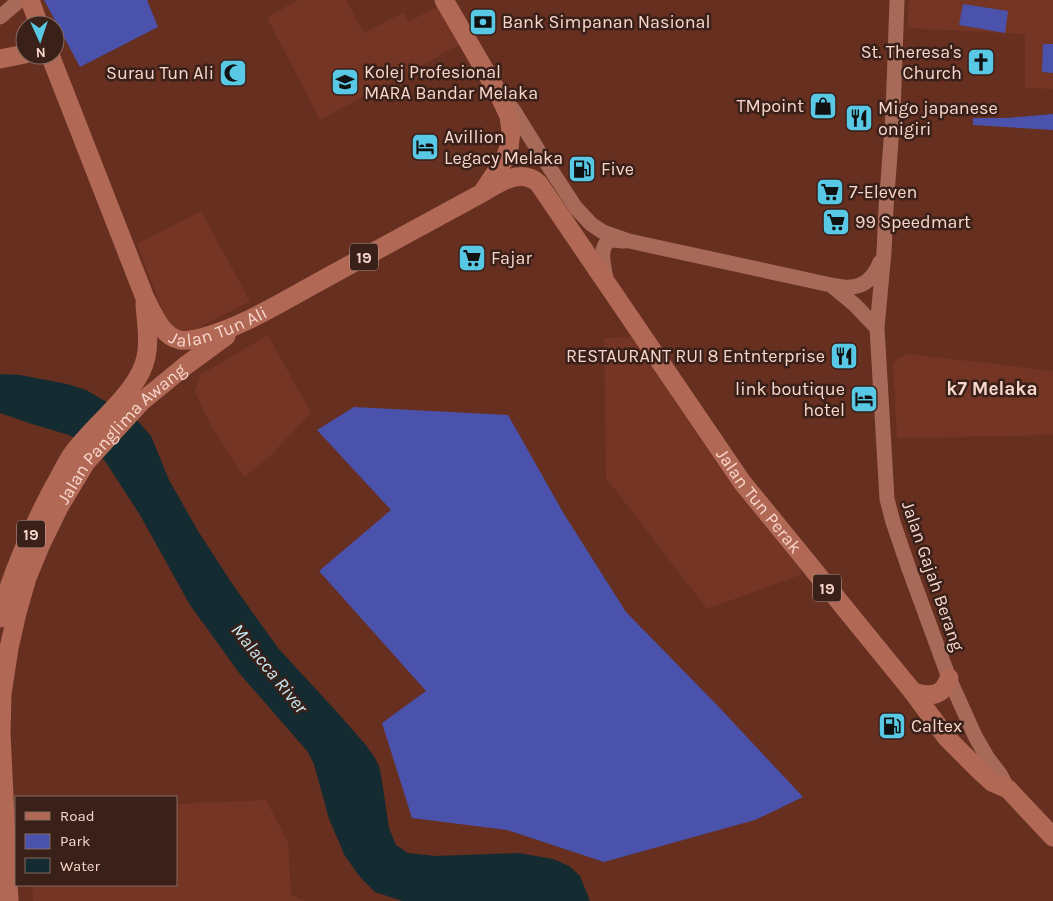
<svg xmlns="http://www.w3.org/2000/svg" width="1053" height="901" font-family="Karla,sans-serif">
<rect width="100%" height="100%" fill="#662f20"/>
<path fill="#743524" d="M297,0H346L364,33L404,12L408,22L441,5L461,44L320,120L267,18Z
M909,0H1053V89L1025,88V34L908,28Z
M201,211L250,301L187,334L169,328L137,244Z
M268,335L311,413L272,454L244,477L211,426L195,392L200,375Z
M632,337L699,435L803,574L707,609L606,478L604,338Z
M909,354L1053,371V435L897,438L893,367L894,362L900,357Z
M266,800L288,842L291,894L304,901H33L32,885H176V804Z"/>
<path fill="#4b52ac" d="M44,0H147L158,27L80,67Z
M963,4L1008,11L1005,33L959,25Z
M1043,44H1053V73L1042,72Z
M1053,114V130L973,125V118H1007Z
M354,407L508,415L564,514L626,612L716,704L803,797L755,820L604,862L507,830L412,818L382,723L426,691L319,571L391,510L317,430Z"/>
<path fill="#132b31" d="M0,374L20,375L67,384L86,390L136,419L151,436L169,480L198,531L233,585L278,648L336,711L366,745L375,758L379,766L381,775L389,828L396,845L408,853L436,856L519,853L553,859L569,866L580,876L590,901H402L375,892L360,877L345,856L329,819L314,764L308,752L240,674L190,605L140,515L105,461L91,447L69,435L32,424L0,413Z"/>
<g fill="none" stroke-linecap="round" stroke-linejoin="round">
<path stroke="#a76a59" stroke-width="15" d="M897,0L893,114L886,208L884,252L877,328L887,499L893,522L909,569L949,678L975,736L987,757L1000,774L1008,789
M0,17L20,0
M508,103L514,111L538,150L576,208L591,224L603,232L629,241L831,285C838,286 845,288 851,287C866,286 875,275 880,262
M607,282C605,272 596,244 612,240C616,240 621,241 625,241
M831,285L855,305L877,328"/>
<g stroke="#b16955" stroke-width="19">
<path d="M30,0L39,25"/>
<path d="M444,0L498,93L509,116L511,131L509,148L504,160L484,190"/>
<path id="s1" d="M50,55L145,298C153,313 161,336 180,340C195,343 234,327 248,320C273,308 297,294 322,280C375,251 428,222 482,193C498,183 522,167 539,184L742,482L913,692L947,738L978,769L992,782L1008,789L1053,837"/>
<path d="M0,59L25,54"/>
<path d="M0,618C11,574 30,533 51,492C58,480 64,467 71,456C92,425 139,393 146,357C150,340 146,321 145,304"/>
<path d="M913,692C930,697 943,697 949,678"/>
<path id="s2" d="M9,901L1,733L2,694L9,648L17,613L27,578L41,544L59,507L86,462L141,402L185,366L226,336"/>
</g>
</g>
<defs>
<g id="bank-square" transform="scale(1.4375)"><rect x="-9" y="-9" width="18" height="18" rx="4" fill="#58c8e4" stroke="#392019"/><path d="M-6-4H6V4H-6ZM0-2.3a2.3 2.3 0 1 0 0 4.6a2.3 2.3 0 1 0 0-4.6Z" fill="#111"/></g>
<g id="church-square" transform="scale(1.4375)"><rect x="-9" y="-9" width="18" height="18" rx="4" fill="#58c8e4" stroke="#392019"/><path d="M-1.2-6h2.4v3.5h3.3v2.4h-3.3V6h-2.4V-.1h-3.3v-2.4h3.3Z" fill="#111"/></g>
<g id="mosque-square" transform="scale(1.4375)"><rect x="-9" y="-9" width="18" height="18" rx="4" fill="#58c8e4" stroke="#392019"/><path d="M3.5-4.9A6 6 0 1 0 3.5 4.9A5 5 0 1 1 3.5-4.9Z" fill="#111"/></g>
<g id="university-square" transform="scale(1.4375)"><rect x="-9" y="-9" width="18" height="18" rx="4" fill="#58c8e4" stroke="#392019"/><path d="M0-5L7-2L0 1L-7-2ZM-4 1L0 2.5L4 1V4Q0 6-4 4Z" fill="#111"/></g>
<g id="shop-square" transform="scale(1.4375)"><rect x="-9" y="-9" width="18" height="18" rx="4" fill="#58c8e4" stroke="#392019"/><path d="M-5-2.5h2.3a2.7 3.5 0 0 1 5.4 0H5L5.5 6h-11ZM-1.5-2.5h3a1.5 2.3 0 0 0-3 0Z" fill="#111"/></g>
<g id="restaurant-square" transform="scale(1.4375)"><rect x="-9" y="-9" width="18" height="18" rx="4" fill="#58c8e4" stroke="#392019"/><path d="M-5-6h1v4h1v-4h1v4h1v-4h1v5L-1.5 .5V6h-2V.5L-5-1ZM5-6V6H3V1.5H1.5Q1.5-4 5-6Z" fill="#111"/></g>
<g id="hotel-square" transform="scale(1.4375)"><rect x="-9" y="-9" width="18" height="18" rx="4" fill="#58c8e4" stroke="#392019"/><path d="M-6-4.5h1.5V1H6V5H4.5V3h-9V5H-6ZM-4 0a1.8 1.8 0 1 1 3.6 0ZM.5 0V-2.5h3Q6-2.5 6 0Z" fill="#111"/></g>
<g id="fuel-square" transform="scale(1.4375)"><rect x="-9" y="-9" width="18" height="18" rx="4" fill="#58c8e4" stroke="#392019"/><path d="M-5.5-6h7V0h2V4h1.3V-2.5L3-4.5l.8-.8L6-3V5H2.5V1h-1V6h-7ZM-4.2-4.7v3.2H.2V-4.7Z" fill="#111"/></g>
<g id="supermarket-square" transform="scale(1.4375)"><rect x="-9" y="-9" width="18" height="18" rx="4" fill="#58c8e4" stroke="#392019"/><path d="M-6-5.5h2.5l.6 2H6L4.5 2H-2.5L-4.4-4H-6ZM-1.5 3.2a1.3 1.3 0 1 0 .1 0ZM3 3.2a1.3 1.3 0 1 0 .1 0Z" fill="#111"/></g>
</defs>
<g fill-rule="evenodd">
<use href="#bank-square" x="483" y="22"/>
<use href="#church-square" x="981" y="62"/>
<use href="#mosque-square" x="233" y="73"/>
<use href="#university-square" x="345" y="82"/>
<use href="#shop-square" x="823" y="106"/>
<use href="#restaurant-square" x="859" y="118"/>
<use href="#hotel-square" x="425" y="147"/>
<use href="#fuel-square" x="582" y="169"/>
<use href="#supermarket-square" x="830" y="192"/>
<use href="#supermarket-square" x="836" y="222"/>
<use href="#supermarket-square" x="472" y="258"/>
<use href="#restaurant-square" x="844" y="356"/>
<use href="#hotel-square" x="864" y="399"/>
<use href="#fuel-square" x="892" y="726"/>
</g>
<g text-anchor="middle" stroke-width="5" stroke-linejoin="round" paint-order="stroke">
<g fill="#392019" stroke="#bf9f96" stroke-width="1">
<rect x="350" y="243.5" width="28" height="27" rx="4"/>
<rect x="17" y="520.5" width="28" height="27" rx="4"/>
<rect x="813" y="574.5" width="28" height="27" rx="4"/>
</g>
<g font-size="16" font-weight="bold" fill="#f9d6cc">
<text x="364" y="263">19</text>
<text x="31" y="540">19</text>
<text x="827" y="594">19</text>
</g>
<g font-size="18" fill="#f9d6cc" stroke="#392019" text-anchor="start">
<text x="502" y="28">Bank Simpanan Nasional</text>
<text x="962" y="58" text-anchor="end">St. Theresa's<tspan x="962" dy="21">Church</tspan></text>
<text x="364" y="78">Kolej Profesional<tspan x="364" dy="21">MARA Bandar Melaka</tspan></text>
<text x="214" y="79" text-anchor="end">Surau Tun Ali</text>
<text x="804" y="112" text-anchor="end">TMpoint</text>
<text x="878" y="114">Migo japanese<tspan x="878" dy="21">onigiri</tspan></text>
<text x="444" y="143">Avillion<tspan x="444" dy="21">Legacy Melaka</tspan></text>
<text x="601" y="175">Five</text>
<text x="849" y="198">7-Eleven</text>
<text x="855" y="228">99 Speedmart</text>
<text x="491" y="264">Fajar</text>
<text x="825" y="362" text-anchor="end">RESTAURANT RUI 8 Entnterprise</text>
<text x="845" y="395" text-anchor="end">link boutique<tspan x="845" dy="21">hotel</tspan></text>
<text x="911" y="732">Caltex</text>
</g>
<g font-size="18" fill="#f9d6cc" stroke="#392019">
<text dy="6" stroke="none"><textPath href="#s1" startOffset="358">Jalan Tun Ali</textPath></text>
<text dy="6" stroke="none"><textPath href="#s2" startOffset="501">Jalan Panglima Awang</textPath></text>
<text dy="6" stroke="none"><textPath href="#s1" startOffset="1104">Jalan Tun Perak</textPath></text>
<text transform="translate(933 576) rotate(71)" y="6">Jalan Gajah Berang</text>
</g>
<g font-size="19" font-weight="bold" fill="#f9d6cc" stroke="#392019">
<text x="992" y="395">k7 Melaka</text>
</g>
<g font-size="19" font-style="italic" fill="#c5e8f1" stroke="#392019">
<text transform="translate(270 668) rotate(51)" y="7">Malacca River</text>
</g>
</g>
<rect x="15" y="796" width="162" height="90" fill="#392019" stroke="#866961"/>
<rect x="25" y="812" width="25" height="8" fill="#b16955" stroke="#866961"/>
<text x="60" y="821" font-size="15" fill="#f9d6cc">Road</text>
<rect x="25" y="834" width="25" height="15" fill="#4b52ac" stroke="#866961"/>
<text x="60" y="846" font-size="15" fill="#f9d6cc">Park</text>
<rect x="25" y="858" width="25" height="15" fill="#132b31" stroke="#866961"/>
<text x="60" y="871" font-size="15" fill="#f9d6cc">Water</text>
<g transform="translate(40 40) rotate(177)"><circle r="24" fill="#392019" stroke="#866961"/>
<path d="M0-4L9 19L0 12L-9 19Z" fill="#58c8e4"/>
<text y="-8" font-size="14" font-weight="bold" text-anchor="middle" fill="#f9d6cc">N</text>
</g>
</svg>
